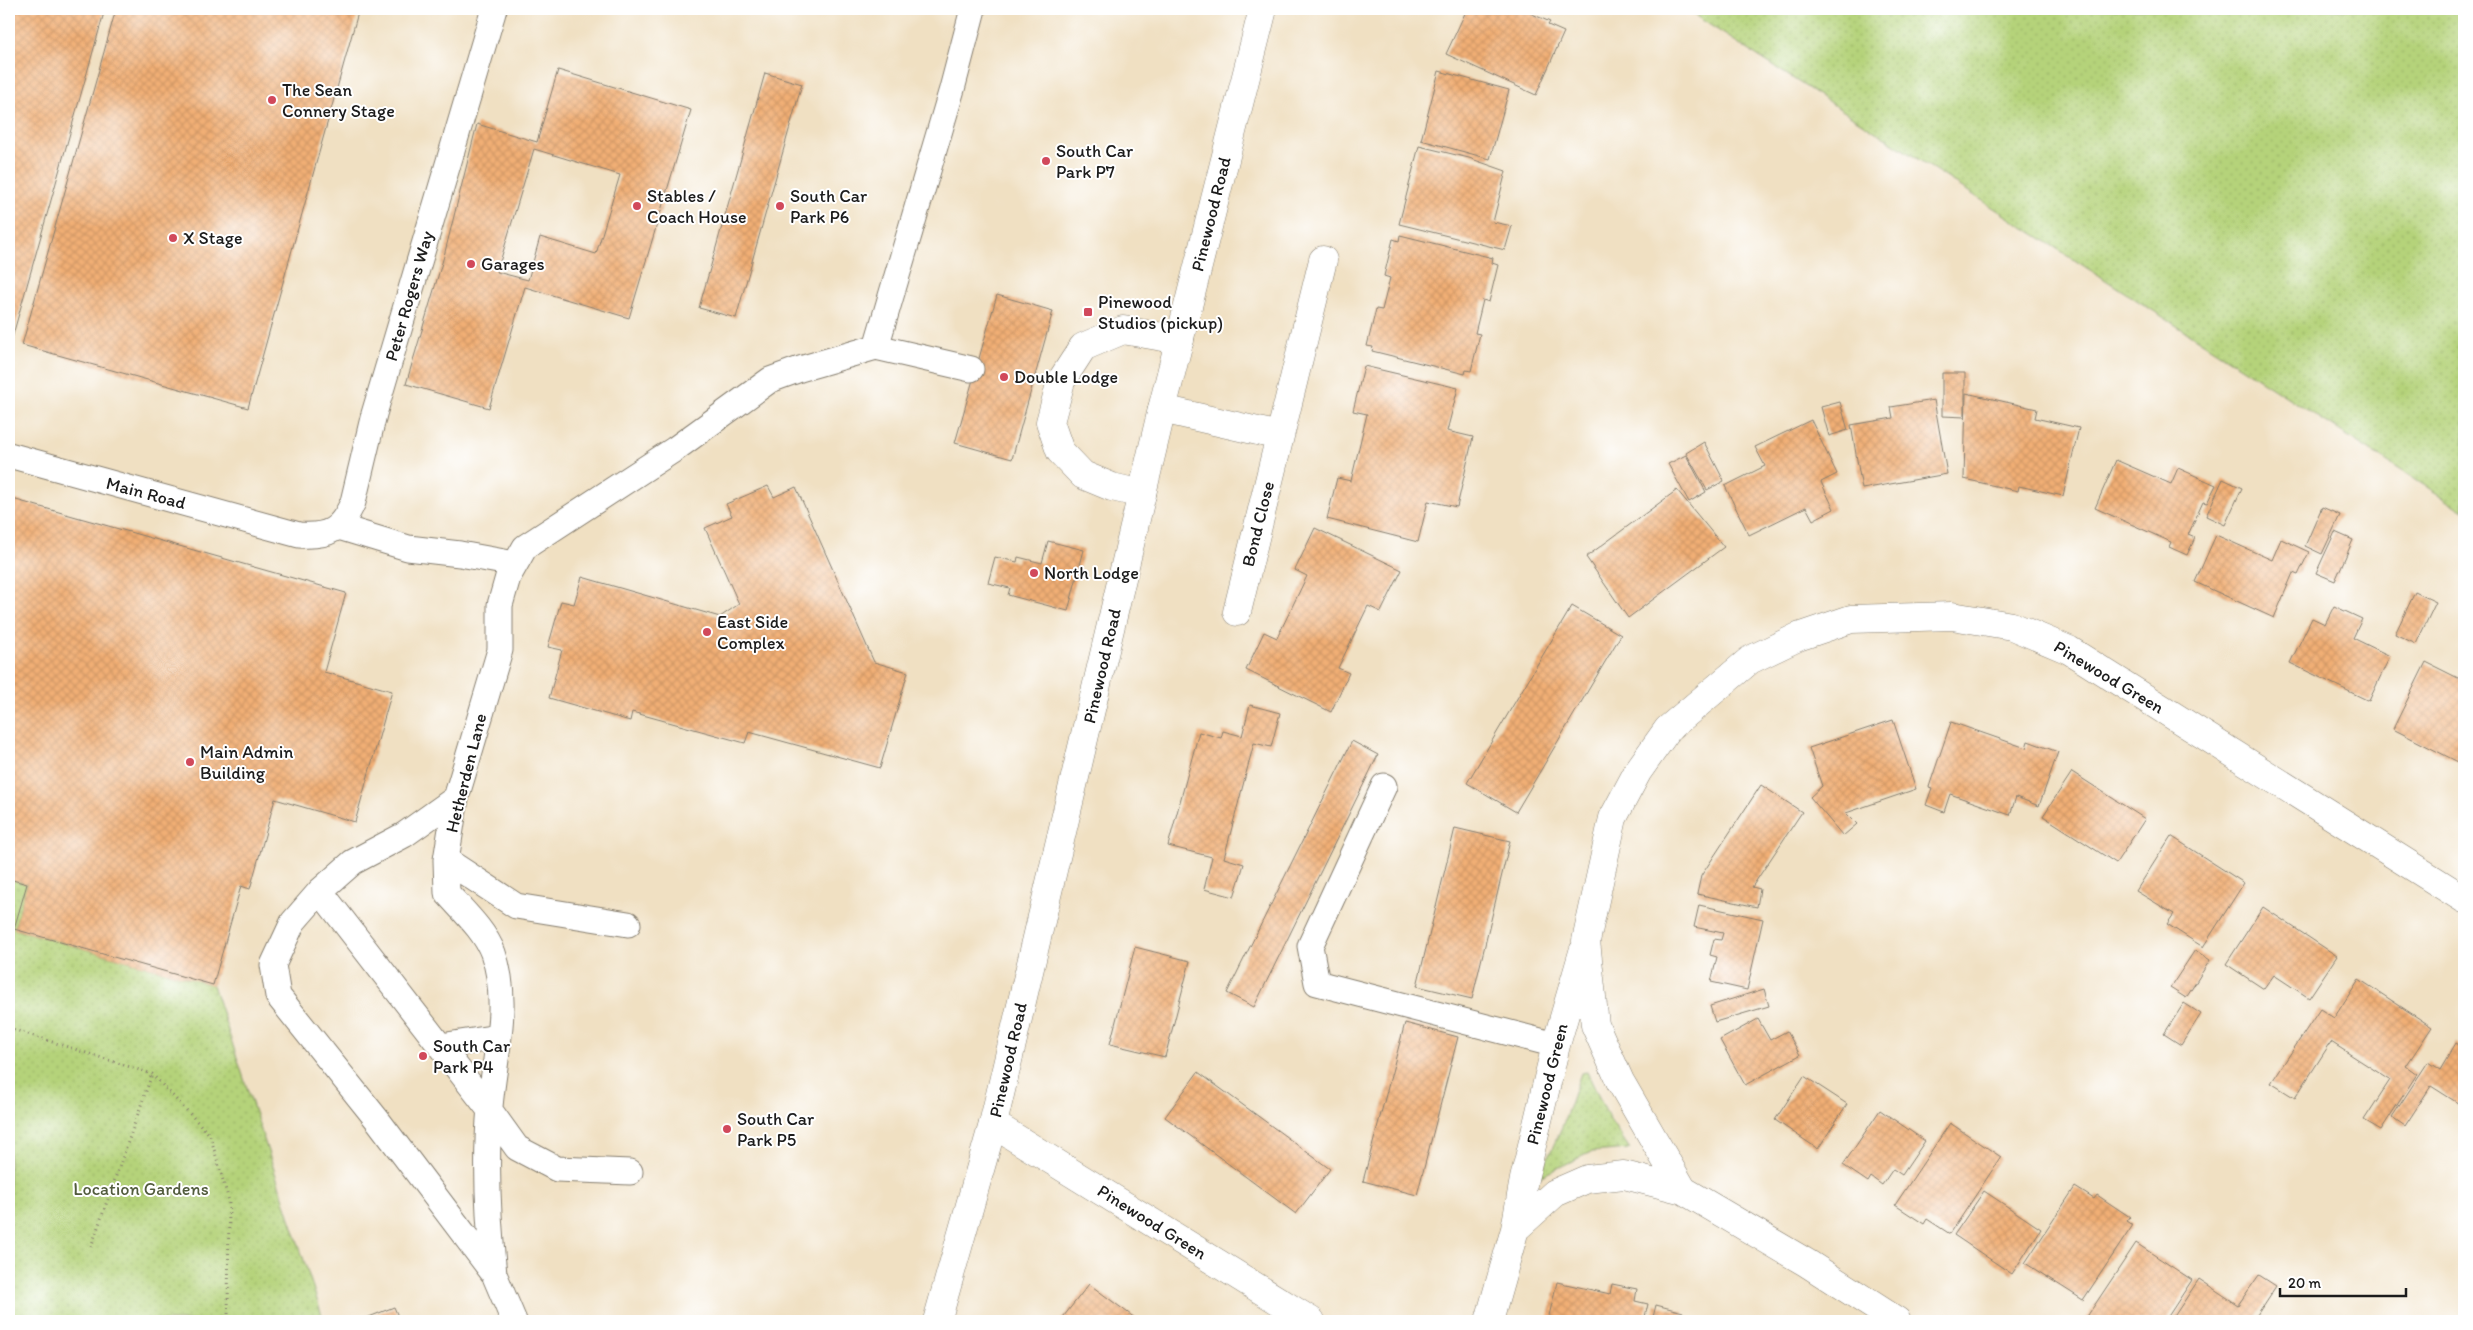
<svg xmlns="http://www.w3.org/2000/svg" width="2473" height="1330" font-family="Itim,sans-serif">
<defs>
<pattern id="green-dots" width="8" height="8" patternUnits="userSpaceOnUse" patternTransform="scale(1.25)"><rect width="8" height="8" fill="#b5d37a"/><path d="M2 2h.1M6 6h.1" fill="none" stroke="#9bb569" stroke-width="1.8" stroke-linecap="round"/></pattern>
<pattern id="building-cross-hatch" width="8" height="8" patternUnits="userSpaceOnUse" patternTransform="scale(1.25)"><rect width="8" height="8" fill="#f1af75"/><path d="M0 0l8 8M0 8l8-8" fill="none" stroke="#ce9665"/></pattern>
</defs>
<rect width="100%" height="100%" fill="#fff"/>
<filter id="ink" filterUnits="userSpaceOnUse"><feTurbulence type="fractalNoise" baseFrequency=".02" numOctaves="2"/><feDisplacementMap in="SourceGraphic" scale="10" xChannelSelector="R" yChannelSelector="G"/><feConvolveMatrix kernelMatrix="1 2 1 2 8 2 1 2 1" color-interpolation-filters="sRGB"/></filter>
<filter id="wash" filterUnits="userSpaceOnUse"><feTurbulence type="fractalNoise" baseFrequency=".0096" numOctaves="4" result="noise"/><feDisplacementMap in="SourceGraphic" scale="20" xChannelSelector="R" yChannelSelector="G"/><feGaussianBlur stdDeviation="1.12" result="paint"/><feColorMatrix in="noise" values="0 0 0 0 0 0 0 0 0 0 0 0 0 0 0 0 0 1.4 0 .05"/><feComposite in="paint" operator="in"/></filter>
<g filter="url(#wash)">
<rect width="100%" height="100%" fill="#f0e0c2"/>
<path fill="url(#green-dots)" stroke="#68784b" d="M1685,9H2464V511Z
M9,879L27,884L14,929L213,985L324,1321H9Z
M1587,1072L1610,1120L1630,1149L1591,1152L1539,1177L1562,1127L1581,1073Z"/>
<g id="blocks">
<path fill="url(#building-cross-hatch)" fill-rule="evenodd" d="M9,9H105L9,349Z
M116,9H359L248,408L22,345Z
M1467,9H1521L1550,22L1548,25L1564,32L1536,95L1446,54Z
M558,70L691,110L629,318L525,287L489,408L406,384L444,256L477,124L537,142ZM534,149L620,175L596,254L540,237L528,280L497,272Z
M1439,71L1509,90L1490,159L1421,140Z
M765,73L802,84L736,318L699,308Z
M1419,146L1469,158L1506,171L1493,222L1512,226L1505,250L1399,224Z
M1400,235L1493,258L1492,263L1498,265L1489,302L1483,300L1475,333L1480,334L1471,371L1466,370L1465,374L1372,351L1373,347L1367,346L1376,309L1382,310L1390,278L1384,276L1393,239L1399,241Z
M997,295L1053,311L1012,459L955,443Z
M1364,366L1458,388L1447,431L1473,437L1457,507L1428,501L1418,542L1327,519L1337,478L1351,481L1367,414L1353,411Z
M1942,373H1965V417L1942,416Z
M1966,393L2037,409L2035,418L2079,428L2063,496L2019,486L2018,491L1964,479Z
M1934,400L1947,474L1862,489L1851,425L1893,418L1891,407Z
M1840,402L1848,430L1829,436L1821,407Z
M1811,420L1837,474L1821,482L1834,509L1813,520L1806,507L1749,535L1725,486L1765,466L1755,447Z
M1704,442L1724,481L1707,490L1686,453Z
M1686,455L1706,492L1689,502L1668,464Z
M2116,460L2171,484L2178,468L2216,485L2207,503L2203,502L2188,535L2195,538L2187,555L2169,547L2171,542L2095,508Z
M2223,479L2242,488L2225,525L2206,516Z
M768,486L774,497L796,487L874,662L908,672L880,768L749,732L745,743L632,712L630,721L549,698L562,650L548,647L561,601L574,604L582,577L720,617L739,604L705,528L732,516L726,504Z
M1677,490L1724,547L1628,618L1586,557Z
M9,498L346,593L324,672L392,691L355,822L275,799L250,889L241,886L213,985L14,929L27,884L9,879Z
M2322,507L2340,515L2322,554L2305,546Z
M1315,528L1402,570L1381,612L1368,606L1338,668L1349,673L1331,712L1246,670L1264,632L1277,638L1307,576L1295,570Z
M2335,532L2353,540L2335,581L2316,573Z
M2216,535L2272,560L2281,539L2309,552L2298,575L2293,573L2274,618L2195,582Z
M1048,541L1084,550L1068,611L1008,595L1010,588L988,583L995,557L1017,562L1018,557L1042,563Z
M2415,592L2436,602L2416,644L2395,634Z
M1572,606L1621,635L1516,812L1467,783Z
M2334,606L2362,619L2353,638L2390,656L2369,701L2290,663L2312,618L2325,624Z
M2426,662L2464,681V765L2393,729Z
M1250,705L1280,713L1271,747L1254,743L1224,858L1244,864L1234,897L1204,889L1212,857L1168,846L1199,732L1221,738L1223,731L1242,736Z
M1893,720L1916,789L1846,813L1857,824L1843,836L1810,797L1822,786L1809,748Z
M1951,722L2026,748L2028,741L2058,752L2039,806L2016,797L2010,815L1950,794L1944,812L1926,805L1932,788L1929,787Z
M1352,741L1378,755L1254,1007L1227,993Z
M2072,772L2145,819L2116,863L2043,816Z
M1761,785L1802,812L1752,887L1760,889L1757,907L1697,894L1701,876Z
M1455,828L1510,841L1472,999L1417,986Z
M2171,836L2244,883L2203,947L2167,924L2174,914L2136,891Z
M1699,905L1763,919L1747,990L1711,982L1717,957L1710,955L1714,939L1721,940L1723,933L1694,927Z
M2263,907L2337,956L2309,998L2274,975L2264,989L2226,964Z
M1135,947L1190,961L1165,1057L1110,1044Z
M2195,950L2210,960L2186,998L2170,988Z
M2359,979L2432,1027L2406,1066L2417,1074L2381,1130L2364,1120L2390,1080L2331,1042L2295,1098L2271,1083L2320,1009L2334,1018Z
M1764,989L1769,1006L1715,1022L1710,1006Z
M2184,1003L2201,1014L2181,1045L2164,1034Z
M1758,1019L1770,1040L1787,1031L1800,1055L1745,1085L1720,1040Z
M1405,1023L1458,1037L1417,1195L1363,1181Z
M2456,1043L2464,1048V1107L2431,1086L2405,1126L2392,1117L2428,1062L2440,1070Z
M1198,1072L1330,1169L1296,1214L1165,1117Z
M1804,1076L1847,1104L1818,1149L1775,1120Z
M1880,1110L1925,1141L1902,1175L1893,1169L1882,1185L1871,1177L1868,1182L1843,1165Z
M1950,1123L2001,1157L1950,1234L1927,1219L1924,1224L1895,1205Z
M2075,1187L2094,1199L2097,1195L2130,1217L2127,1221L2133,1225L2083,1300L2025,1263Z
M1984,1191L2041,1229L2012,1274L1954,1235Z
M2136,1243L2192,1280L2165,1321H2091L2086,1318Z
M2259,1275L2276,1286L2253,1321H2171L2199,1279L2238,1305Z
M1557,1282L1610,1294L1612,1284L1637,1289L1635,1301L1648,1304L1644,1321L1548,1320Z
M1089,1284L1139,1321H1060Z
M1656,1305L1683,1312L1680,1321H1652Z
M394,1307L400,1321H359Z"/>
</g>
</g>
<g filter="url(#ink)">
<use href="#blocks" fill-opacity="0" stroke="#867e6f" stroke-width="1"/>
<g fill="none" stroke-linecap="round" stroke-linejoin="round">
<g stroke="#867e6f" stroke-width="27">
<path id="service" d="M876,347L952,89L973,9
M9,455L299,535C329,537 341,530 353,502L374,414L494,9
M339,527L408,548L460,554L515,564
M1384,786L1310,946L1317,983L1556,1045
M456,798L404,835L353,862L320,891L489,1109L517,1148L557,1169L630,1172
M446,860L516,906L628,924
M320,891L293,922L273,965L278,996L379,1122L494,1274L514,1321
M441,1046L498,1037
M494,1274C488,1219 485,1163 490,1107C494,1057 511,1003 493,953C485,931 463,911 447,893L446,860L456,798L500,650V605L508,577L525,547L675,449L770,380L800,369L876,347L971,369"/>
</g>
<g stroke="#867e6f" stroke-width="29">
<path id="minor" d="M1162,409L1280,436
M1142,494L1112,487L1083,475L1060,451L1050,422L1061,381L1083,347L1123,330L1180,340
M1237,612L1323,260
M993,1124L1311,1321
M1515,1229L1555,1193L1587,1179L1624,1175L1683,1190
M1489,1321L1515,1229L1524,1179L1556,1045L1583,952
M1897,1321L1807,1263L1683,1190L1620,1081L1595,1025L1586,941L1613,818L1638,771L1668,729L1750,660L1798,637L1851,619L1952,616L2012,626L2069,650L2464,899"/>
</g>
<g stroke="#867e6f" stroke-width="29">
<path id="tertiary" d="M937,1321L993,1124L1162,409L1263,9"/>
</g>
<path stroke="#867e6f" stroke-width="3" stroke-dasharray="1 4" stroke-linecap="butt" d="M9,1028L152,1074L210,1135L229,1201L228,1321
M91,1247L152,1074"/>
<use href="#service" stroke="#fff" stroke-width="25"/>
<use href="#minor" stroke="#fff" stroke-width="28"/>
<use href="#tertiary" stroke="#fff" stroke-width="28"/>
</g>
</g>
<g fill="#d1495b" stroke="#fff" stroke-width="2">
<circle cx="272" cy="100" r="5"/>
<circle cx="1046" cy="161" r="5"/>
<circle cx="637" cy="206" r="5"/>
<circle cx="780" cy="206" r="5"/>
<circle cx="173" cy="238" r="5"/>
<circle cx="471" cy="264" r="5"/>
<rect x="1083" y="307" width="10" height="10" rx="2.5"/>
<circle cx="1004" cy="377" r="5"/>
<circle cx="1034" cy="573" r="5"/>
<circle cx="707" cy="632" r="5"/>
<circle cx="190" cy="762" r="5"/>
<circle cx="423" cy="1056" r="5"/>
<circle cx="727" cy="1129" r="5"/>
</g>
<g text-anchor="middle" stroke-width="4" stroke-linejoin="round" paint-order="stroke">
<g font-size="18" fill="#1c1c1c" stroke="#fff" text-anchor="start">
<text x="282" y="96">The Sean<tspan x="282" dy="21">Connery Stage</tspan></text>
<text x="1056" y="157">South Car<tspan x="1056" dy="21">Park P7</tspan></text>
<text x="647" y="202">Stables /<tspan x="647" dy="21">Coach House</tspan></text>
<text x="790" y="202">South Car<tspan x="790" dy="21">Park P6</tspan></text>
<text x="183" y="244">X Stage</text>
<text x="481" y="270">Garages</text>
<text x="1098" y="308">Pinewood<tspan x="1098" dy="21">Studios (pickup)</tspan></text>
<text x="1014" y="383">Double Lodge</text>
<text x="1044" y="579">North Lodge</text>
<text x="717" y="628">East Side<tspan x="717" dy="21">Complex</tspan></text>
<text x="200" y="758">Main Admin<tspan x="200" dy="21">Building</tspan></text>
<text x="433" y="1052">South Car<tspan x="433" dy="21">Park P4</tspan></text>
<text x="737" y="1125">South Car<tspan x="737" dy="21">Park P5</tspan></text>
</g>
<g font-size="18" fill="#1c1c1c" stroke="#fff">
<text transform="translate(1211 214) rotate(-76)" y="6">Pinewood Road</text>
<text transform="translate(409 296) rotate(-74)" y="6">Peter Rogers Way</text>
<text transform="translate(146 493) rotate(15)" y="6">Main Road</text>
<text transform="translate(1258 524) rotate(-76)" y="6">Bond Close</text>
<text transform="translate(1102 666) rotate(-77)" y="6">Pinewood Road</text>
<text transform="translate(2109 677) rotate(31)" y="6">Pinewood Green</text>
<text transform="translate(466 773) rotate(-76)" y="6">Hetherden Lane</text>
<text transform="translate(1008 1060) rotate(-77)" y="6">Pinewood Road</text>
<text transform="translate(1547 1084) rotate(-76)" y="6">Pinewood Green</text>
<text transform="translate(1152 1222) rotate(32)" y="6">Pinewood Green</text>
</g>
<g font-size="18" fill="#525c3d" stroke="#fff">
<text x="141" y="1195">Location Gardens</text>
</g>
</g>
<rect width="2473" height="1330" fill="none" stroke="#fff" stroke-width="30"/>
<path d="M2280 1288v8h126v-8" fill="none" stroke="#1c1c1c" stroke-width="2.5"/>
<text x="2288" y="1288" font-size="15" fill="#1c1c1c" stroke="#ffffff" stroke-width="4" paint-order="stroke">20 m</text>
</svg>
